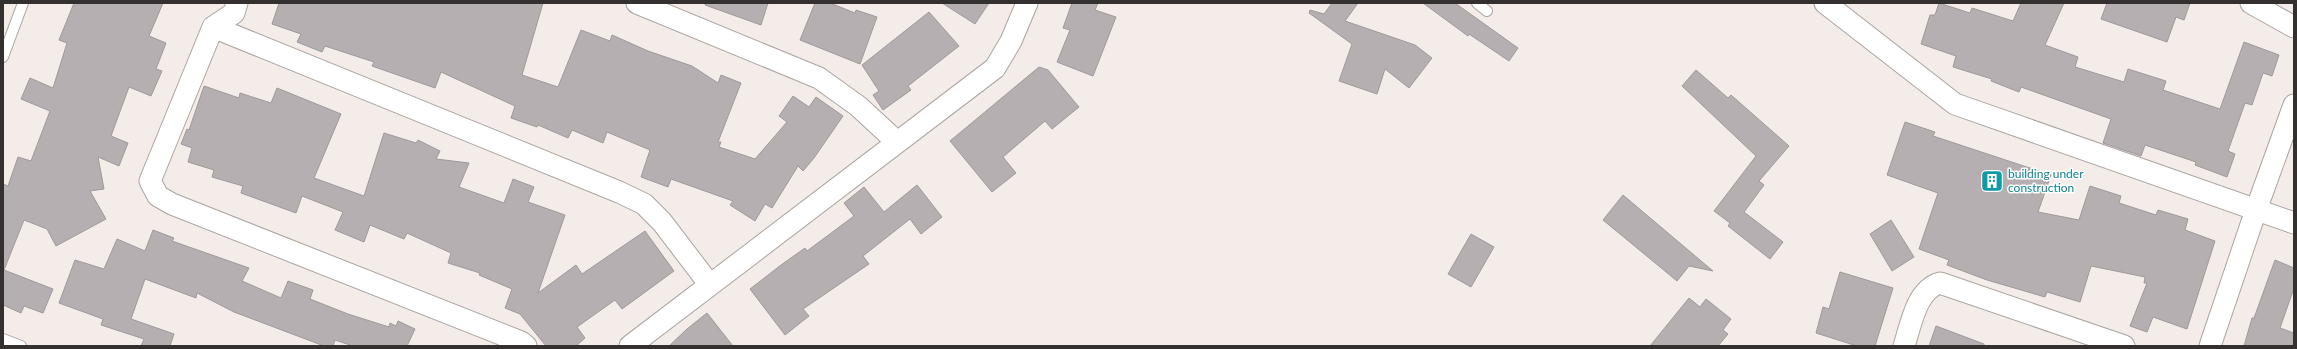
<svg xmlns="http://www.w3.org/2000/svg" width="2297" height="349" font-family="Lato,sans-serif">
<rect width="100%" height="100%" fill="#f4ece9"/>
<path fill="#b6afb2" stroke="#a0989b" d="M74,3H163L149,36L166,43L156,69L162,71L151,96L129,87L111,136L128,143L119,166L98,157L104,189L90,191L106,219L56,246L47,229L24,220L4,270L53,289L43,313L24,306L21,313L3,305V184L8,186L18,157L31,161L50,111L21,99L30,78L53,88L67,43L59,40Z
M279,3H543L522,75L558,87L581,30L610,41L612,35L648,51L692,66L718,83L721,75L741,83L718,142H721L719,147L755,159L787,122L779,116L793,96L809,107L816,97L843,116L814,158L803,171L798,166L772,208L765,204L755,221L730,205L733,201L671,179L668,187L641,177L650,150L607,132L603,143L572,130L568,138L538,125L537,127L511,118L515,106L441,72L435,88L372,66L374,62L325,46L322,52L297,42L301,34L272,24Z
M705,3H768L761,25L705,5Z
M815,3H830L855,13L856,10L877,17L860,64L800,40Z
M942,3H989L975,24Z
M1072,3H1098L1095,10L1116,17L1093,76L1057,62L1070,30L1063,28Z
M1332,3H1358L1345,21L1415,45L1432,58L1409,88L1385,69L1377,94L1339,81L1352,44L1309,13L1310,10L1324,14Z
M1423,3H1455L1518,48L1509,61L1469,34L1468,36Z
M1939,3L1970,13L1972,8L2013,21L2021,3H2064L2045,45L2078,57L2075,67L2124,82L2128,69L2166,81L2163,90L2220,109L2244,42L2279,55L2272,76L2263,73L2252,105L2245,103L2228,151L2235,154L2227,177L2195,165L2196,162L2145,145L2141,156L2103,143L2111,119L2021,87L2019,92L1991,81L1992,79L1953,67L1956,56L1921,44L1930,15H1935Z
M2107,3H2190L2184,20L2176,17L2167,42L2101,19Z
M929,12L959,46L908,86L911,90L883,110L873,95L879,91L862,65Z
M1039,67L1048,70L1079,107L1052,129L1045,121L1003,157L1016,173L992,192L950,141Z
M1696,70L1728,98L1731,95L1789,146L1759,181L1764,185L1744,212L1783,242L1770,259L1728,226L1730,223L1714,211L1756,156L1682,86Z
M204,86L239,98L240,93L271,103L277,88L341,114L314,178L364,196L384,133L416,143L418,140L440,151L436,159L469,163L459,187L504,203L513,179L534,187L528,202L565,215L538,293L576,265L582,274L645,231L674,271L622,309L615,300L577,327L585,338L576,346H546L520,314L505,308L512,289L479,275L480,273L448,263L451,253L407,233L404,239L370,225L364,242L335,230L343,212L302,196L296,213L241,193L243,186L212,177L214,170L188,162L192,148L181,144L187,129L189,130Z
M1905,122L1935,132L1933,136L2051,175L2038,212L2079,220L2090,186L2121,196L2119,203L2156,215L2158,210L2188,219L2185,230L2215,241L2187,329L2153,317L2147,332L2130,326L2147,283H2144L2145,277L2091,266L2080,302L2047,292L2045,297L1987,280L1947,265L1949,260L1919,249L1938,193L1887,175Z
M917,185L942,217L921,234L910,219L863,256L869,264L803,309L809,316L785,335L750,289L781,265L805,248L807,251L854,216L844,203L864,187L884,212Z
M1623,195L1713,271L1689,266L1677,281L1603,220Z
M1891,220L1914,257L1892,271L1870,234Z
M153,230L174,238L172,241L249,268L242,281L281,298L288,281L313,290L310,299L348,314L389,327L390,323L396,326L398,321L415,329L407,346H353L335,340L333,346H324L234,312L197,293L196,298L145,279L131,319L174,334L170,346H141L144,339L101,325L103,319L59,303L75,260L104,269L117,239L145,251Z
M1471,234L1494,247L1471,287L1448,274Z
M2275,260L2294,268V288L2280,328L2294,333V346H2244L2252,318H2254Z
M1840,272L1893,288L1875,346H1857L1816,333L1823,307L1829,309Z
M1689,298L1700,307L1706,299L1731,319L1723,330L1728,334L1718,346H1650Z
M707,313L733,346H669L687,329Z
M1936,326L1984,344V346H1929Z"/>
<g fill="none" stroke-linecap="round" stroke-linejoin="round">
<g stroke="#aba4a1" stroke-width="12">
<path id="lane" d="M1477,3L1487,11
M3,57L23,3
M3,339L21,346"/>
</g>
<g stroke="#aba4a1" stroke-width="23">
<path id="street" d="M237,3L234,13L213,27L150,181L158,196L172,204L521,342L526,346
M637,3L819,78L858,106L897,142
M1825,3L1955,104L2294,223
M2251,3L2294,27
M213,27L619,192L644,204L662,222L710,285
M630,346L995,68L1011,41L1027,3
M1904,346C1911,325 1916,290 1940,283L2124,346
M2210,346L2256,210L2294,105"/>
</g>
<use href="#lane" stroke="#fff" stroke-width="10"/>
<use href="#street" stroke="#fff" stroke-width="21"/>
</g>
<defs>
<g id="building-square" transform="scale(1.15)"><rect x="-9" y="-9" width="18" height="18" rx="4" fill="#0f9aa8" stroke="#fff"/><path d="M-4-6H4V6H1V3H-1V6H-4ZM-2.5-4.3h1.7v1.8h-1.7ZM.8-4.3h1.7v1.8H.8ZM-2.5-1h1.7V.8h-1.7ZM.8-1h1.7V.8H.8Z" fill="#fff"/></g>
</defs>
<g fill-rule="evenodd">
<use href="#building-square" x="1992" y="181"/>
</g>
<g text-anchor="middle" stroke-width="3" stroke-linejoin="round" paint-order="stroke">
<g font-size="12" fill="#0d838f" stroke="#fff" text-anchor="start">
<text x="2008" y="178">building under<tspan x="2008" dy="14">construction</tspan></text>
</g>
</g>
<rect width="2297" height="349" fill="none" stroke="#33302f" stroke-width="8"/>
</svg>
